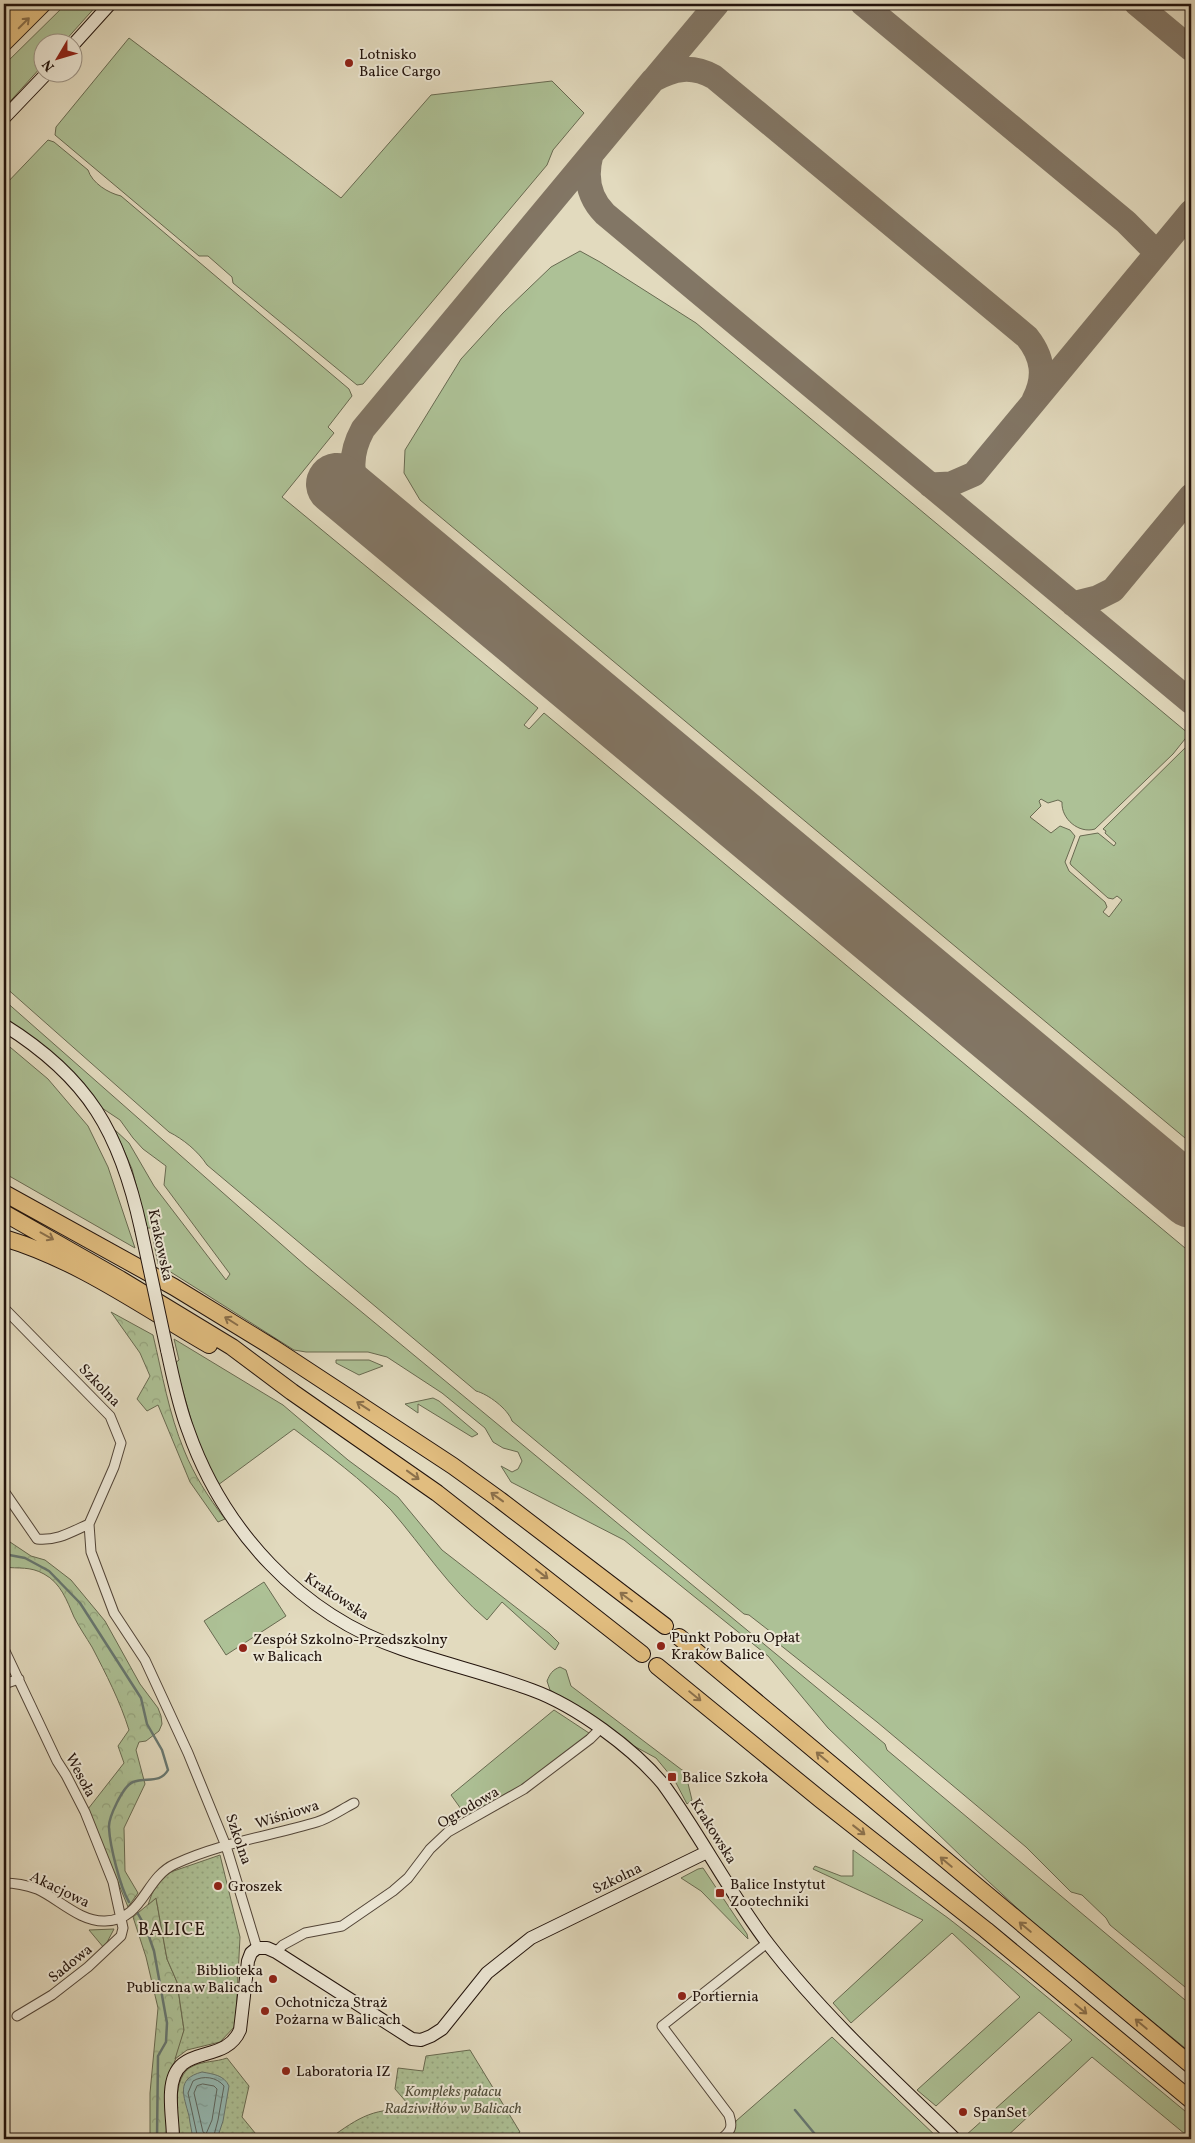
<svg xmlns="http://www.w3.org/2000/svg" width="1195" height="2143" font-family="Vollkorn,serif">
<defs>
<pattern id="forest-crowns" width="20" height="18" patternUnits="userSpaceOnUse" patternTransform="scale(1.25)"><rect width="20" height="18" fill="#adc196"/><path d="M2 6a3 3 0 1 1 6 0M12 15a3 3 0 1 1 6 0" fill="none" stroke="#95a580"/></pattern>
<pattern id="park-dots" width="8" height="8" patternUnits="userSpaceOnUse" patternTransform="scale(1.25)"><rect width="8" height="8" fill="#adc196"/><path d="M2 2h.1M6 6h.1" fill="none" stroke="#95a580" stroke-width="1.8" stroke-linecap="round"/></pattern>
<pattern id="water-ripples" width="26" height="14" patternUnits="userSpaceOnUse" patternTransform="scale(1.25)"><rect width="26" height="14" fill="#95bab4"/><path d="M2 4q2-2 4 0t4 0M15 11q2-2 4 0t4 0" fill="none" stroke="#809f9a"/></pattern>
</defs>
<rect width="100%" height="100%" fill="#e2dabe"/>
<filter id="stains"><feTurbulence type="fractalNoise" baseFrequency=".004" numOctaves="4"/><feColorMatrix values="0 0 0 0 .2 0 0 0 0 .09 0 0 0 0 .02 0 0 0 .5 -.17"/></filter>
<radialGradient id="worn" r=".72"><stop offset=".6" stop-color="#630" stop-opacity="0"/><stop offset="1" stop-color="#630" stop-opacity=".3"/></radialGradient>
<path fill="#adc196" stroke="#686a51" d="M66,4H98L64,42H42V66L4,108V65Z
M129,38L341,198L431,95L552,81L584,113L553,150L547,165L363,384L357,385L233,283L232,277L208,256H199L55,135L56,127Z
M48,140L54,142L88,170C92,183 108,193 121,196L349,389L352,396L328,427L334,433L282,497L538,708L524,725L529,729L544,713L1191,1253V1992L1110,1925L1106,1918L1082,1895L1071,1892L1026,1847L877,1722L779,1644L776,1636L749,1615L744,1614L512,1421C508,1409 488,1394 476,1391L207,1165C198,1151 183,1139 169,1132L4,986V186Z
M580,251L600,262L696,323L1189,734L1173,754L1095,829C1079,834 1061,819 1062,802L1058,800L1048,803L1041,799L1039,801L1041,806L1030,817L1051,833L1060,826L1070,830L1075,836L1065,862L1069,871L1105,902L1107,907L1103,912L1109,917L1122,900L1117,896L1113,899L1108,898L1071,865L1070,863L1080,836L1098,833L1114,846L1116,843L1105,833L1106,831L1103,829L1191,742V1143L420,500L404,473L405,450L461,359L503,313L551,267Z
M4,1000L306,1266L885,1744L887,1750L1191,2005V2051L1185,2048L1043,1932L962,1857L828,1728L768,1656L624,1540L511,1482L501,1466L512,1472L518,1469L522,1461L518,1452L503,1448L493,1442L485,1428L442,1393L387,1357L368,1352H306L294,1350L158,1264L151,1228H147L132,1169L115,1130L129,1143L154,1186L226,1280L230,1274L164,1185L166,1166L143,1149L133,1138L120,1120L102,1108L79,1078L42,1044L4,1019Z
M4,1042L48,1079L88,1126L108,1167L135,1248L4,1173Z
M174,1339L283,1405L348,1460L398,1497L442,1550L549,1633L559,1643L555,1650L502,1602L487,1620C449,1588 423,1547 391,1510C362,1479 328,1455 294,1429L218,1485L201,1455L175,1363L179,1360Z
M336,1360H369L383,1366L359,1375L336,1363Z
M433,1398L439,1401L478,1434L472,1437L418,1404V1413L405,1404Z
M264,1582L286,1616L226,1655L204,1621Z
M560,1667L566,1670L571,1686L682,1770L685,1771L692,1800L687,1804L675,1781L656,1758L634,1746L550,1690L547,1681C550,1674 552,1670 560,1667Z
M554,1710L592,1735L513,1794L466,1816L451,1795Z
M853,1850L948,1918L1012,1968L1191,2116V2139L1092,2057L1004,2139H968L965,2136L1072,2040L1039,2012L936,2106L917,2090L1020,1997L952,1933L851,2023L833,2003L923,1920L813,1869L815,1866L841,1876H853Z
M703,1868L747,1934L748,1939L701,1891L681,1878L698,1869Z
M114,1929L104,1948L89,1930Z
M832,2037L939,2139H732L736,2121Z"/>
<path fill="url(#forest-crowns)" stroke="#686a51" d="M111,1312L153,1335C162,1373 169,1414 184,1450C194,1475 208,1497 225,1519L218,1522L190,1482L158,1405L147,1411L137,1399L150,1376L140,1353Z
M4,1538L31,1556L45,1560L71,1580L105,1621L140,1684L158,1708L161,1716L162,1724L159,1731L146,1741L139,1742L136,1750L145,1784L124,1828L125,1871L138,1893L128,1907L88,1809L124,1763L118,1746L129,1730C120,1701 106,1674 92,1647C86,1637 79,1627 74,1617C67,1601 61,1583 44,1574C30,1566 19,1569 4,1567Z
M156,1898L167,1959L177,1982L184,2030L179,2050L166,2084L167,2139H150V2093L158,2008L146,1957L133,1917Z"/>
<path fill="url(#park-dots)" stroke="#686a51" d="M220,1855L240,1937L236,2015L238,2023L220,2042L187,2050L175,2059L184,2030L177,1982L167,1959L156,1898L148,1905L155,1885L165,1874Z
M470,2050L520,2132L511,2139H329C359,2117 376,2106 414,2111L395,2089L398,2068L423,2071L426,2056Z
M227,2058L249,2086L242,2117L260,2139H180C178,2120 170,2076 193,2066C203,2061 216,2062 227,2058Z"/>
<path fill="url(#water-ripples)" stroke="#677771" d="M202,2072C213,2074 224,2075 229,2086L223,2121L217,2139H193C192,2132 190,2124 189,2116C184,2096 175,2079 202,2072Z"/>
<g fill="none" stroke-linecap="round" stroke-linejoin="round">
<path stroke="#5c6660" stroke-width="1" d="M203,2084L214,2086L217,2089L212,2120L206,2134L203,2132L194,2093L197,2086Z
M198,2139L188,2093L193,2081C203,2075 217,2077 224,2086L218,2120L213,2139"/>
<path stroke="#677771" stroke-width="2.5" d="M4,1554L25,1558L49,1571L80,1603L141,1698L147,1724L162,1750L168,1770C160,1784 146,1777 133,1782C123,1786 108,1818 109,1828C110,1846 120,1887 129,1902
M137,1912L146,1928L154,1951L167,2023L166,2042L158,2056L157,2139
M795,2110L819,2139"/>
<path stroke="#827665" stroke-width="25" d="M863,4L1126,222L1157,253
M1137,4L1191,49
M655,78L717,4
M591,155C585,177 588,197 605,214L1191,702
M930,485L951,484L974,474L1191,212
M371,514C353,484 345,462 363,429L653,80C674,68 692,65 714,77L1027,337C1043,357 1046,377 1034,400
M1073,604L1097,598L1113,590L1191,496"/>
<path stroke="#827665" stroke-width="62" d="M337,484L1191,1197"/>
<g stroke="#524538" stroke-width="11">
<path id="street" d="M4,1308L110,1416L121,1443L114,1467L89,1524L91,1552L114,1613L145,1660L188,1753L226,1846L257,1948
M4,1491L37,1539C57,1541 71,1532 89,1524
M4,1649L57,1761L66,1775L85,1812L113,1882L123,1928L121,1936L88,1967L52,1995L17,2016
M4,1684L19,1679
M4,1883C15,1883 26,1885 37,1889C59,1899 80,1922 105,1921C144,1920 144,1878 175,1864C220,1843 270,1836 317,1822C330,1818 342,1809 354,1803
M276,1952L283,1945L305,1933L342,1926L393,1891L408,1878L430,1849L448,1832L524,1789L590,1739L600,1729
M721,2139C731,2131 733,2127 729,2115L662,2026L767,1943"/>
</g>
<g stroke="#22130c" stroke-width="14">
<path id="secondary" d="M72,46L110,4
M4,118L48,72
M4,1025C89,1078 120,1133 141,1229
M167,1350C173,1377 178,1404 188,1430C223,1530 301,1615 402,1649C445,1664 489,1674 532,1690C576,1706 633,1748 663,1784C701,1836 730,1894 769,1945C824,2016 891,2077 955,2139
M173,2139C173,2124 170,2108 171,2092C174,2040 224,2067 240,2030L248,1961L251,1953L257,1948H267L276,1952L412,2039L421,2040L431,2036L442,2029L487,1973L531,1938L707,1852"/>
</g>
<g stroke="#22130c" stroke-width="18">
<path id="highway" d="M4,21L21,4
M4,43L43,4
M4,1193L174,1287L272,1347L453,1466L500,1500L665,1626
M4,1213L120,1279L232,1347L292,1392L437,1493L642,1654
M4,1238C78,1260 143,1307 209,1345
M679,1637L1191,2065
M657,1666L821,1800L986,1930L1191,2100"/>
</g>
<use href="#street" stroke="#ece7d5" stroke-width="9"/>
<use href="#secondary" stroke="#ece7d5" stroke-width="12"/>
<use href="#highway" stroke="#e1bd7f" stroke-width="16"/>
<g stroke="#22130c" stroke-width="14" stroke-linecap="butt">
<path id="secondary-bridge" d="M141,1229L167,1350"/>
</g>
<use href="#secondary-bridge" stroke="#ece7d5" stroke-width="12"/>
</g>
<defs><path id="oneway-shaft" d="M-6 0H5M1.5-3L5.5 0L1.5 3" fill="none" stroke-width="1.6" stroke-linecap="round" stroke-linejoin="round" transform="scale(1.25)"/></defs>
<g stroke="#8b704b">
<use href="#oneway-shaft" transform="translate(24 23) rotate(-45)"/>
<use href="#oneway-shaft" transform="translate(47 1236) rotate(29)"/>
<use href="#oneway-shaft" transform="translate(231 1321) rotate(-148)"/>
<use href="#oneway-shaft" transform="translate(363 1406) rotate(-147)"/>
<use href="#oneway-shaft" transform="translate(413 1475) rotate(36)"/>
<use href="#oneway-shaft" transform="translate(497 1497) rotate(-144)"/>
<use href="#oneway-shaft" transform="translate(542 1574) rotate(38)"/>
<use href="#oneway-shaft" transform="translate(626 1597) rotate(-143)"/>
<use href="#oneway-shaft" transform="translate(695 1696) rotate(39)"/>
<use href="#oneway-shaft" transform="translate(822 1757) rotate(-140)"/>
<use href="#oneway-shaft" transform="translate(859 1830) rotate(38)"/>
<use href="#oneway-shaft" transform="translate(946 1862) rotate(-140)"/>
<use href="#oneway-shaft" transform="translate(1025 1927) rotate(-140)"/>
<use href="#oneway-shaft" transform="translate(1081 2009) rotate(40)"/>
<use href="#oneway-shaft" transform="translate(1141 2024) rotate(-140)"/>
</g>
<g fill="#8f2418" stroke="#ece7d5" stroke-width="2">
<circle cx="349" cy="63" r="5"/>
<circle cx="661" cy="1646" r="5"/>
<circle cx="243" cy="1648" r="5"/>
<rect x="667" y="1772" width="10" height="10" rx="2.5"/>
<circle cx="218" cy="1886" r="5"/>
<rect x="715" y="1888" width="10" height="10" rx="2.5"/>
<circle cx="273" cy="1979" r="5"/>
<circle cx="682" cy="1996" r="5"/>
<circle cx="265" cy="2011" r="5"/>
<circle cx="286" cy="2071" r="5"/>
<circle cx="963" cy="2112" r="5"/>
</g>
<g text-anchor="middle" stroke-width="4" stroke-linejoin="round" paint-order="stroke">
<g font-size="15" fill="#22130c" stroke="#ece7d5" text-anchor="start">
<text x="359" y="59">Lotnisko<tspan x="359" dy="17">Balice Cargo</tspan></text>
<text x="671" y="1642">Punkt Poboru Opłat<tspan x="671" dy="17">Kraków Balice</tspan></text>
<text x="253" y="1644">Zespół Szkolno-Przedszkolny<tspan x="253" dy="17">w Balicach</tspan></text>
<text x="682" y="1782">Balice Szkoła</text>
<text x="730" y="1889">Balice Instytut<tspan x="730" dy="17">Zootechniki</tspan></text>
<text x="228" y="1891">Groszek</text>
<text x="263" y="1975" text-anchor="end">Biblioteka<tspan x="263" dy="17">Publiczna w Balicach</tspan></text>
<text x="692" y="2001">Portiernia</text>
<text x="275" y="2007">Ochotnicza Straż<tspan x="275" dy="17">Pożarna w Balicach</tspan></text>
<text x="296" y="2076">Laboratoria IZ</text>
<text x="973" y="2117">SpanSet</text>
</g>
<g font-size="15" fill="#22130c" stroke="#ece7d5">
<text transform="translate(161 1245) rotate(78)" y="5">Krakowska</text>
<text transform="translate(100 1385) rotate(46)" y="5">Szkolna</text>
<text transform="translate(337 1596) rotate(33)" y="5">Krakowska</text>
<text transform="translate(81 1775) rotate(62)" y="5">Wesoła</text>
<text transform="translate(468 1807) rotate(-30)" y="5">Ogrodowa</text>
<text transform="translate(287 1814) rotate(-17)" y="5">Wiśniowa</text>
<text transform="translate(714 1831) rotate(58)" y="5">Krakowska</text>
<text transform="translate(239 1839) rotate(71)" y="5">Szkolna</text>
<text transform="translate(617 1878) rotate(-26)" y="5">Szkolna</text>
<text transform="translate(60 1889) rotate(26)" y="5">Akacjowa</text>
<text transform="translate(70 1963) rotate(-39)" y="5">Sadowa</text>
</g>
<g font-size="15" font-style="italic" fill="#53503c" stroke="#ece7d5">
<text x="453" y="2096">Kompleks pałacu<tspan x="453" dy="17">Radziwiłłów w Balicach</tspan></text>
</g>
<g font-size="18" letter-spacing="1" fill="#22130c" stroke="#ece7d5">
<text x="172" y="1935">BALICE</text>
</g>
</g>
<rect width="1195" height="2143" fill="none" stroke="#e2dabe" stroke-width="20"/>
<rect x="5" y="5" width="1185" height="2133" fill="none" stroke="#22130c" stroke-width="2.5"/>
<rect x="10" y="10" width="1175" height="2123" fill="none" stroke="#22130c"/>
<g transform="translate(58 58) rotate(232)"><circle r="24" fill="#ece7d5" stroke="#9b9285"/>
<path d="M0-4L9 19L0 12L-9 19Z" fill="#8f2418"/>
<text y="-8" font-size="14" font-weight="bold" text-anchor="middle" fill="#22130c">N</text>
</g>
<rect width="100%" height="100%" filter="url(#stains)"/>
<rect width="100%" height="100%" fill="url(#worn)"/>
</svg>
